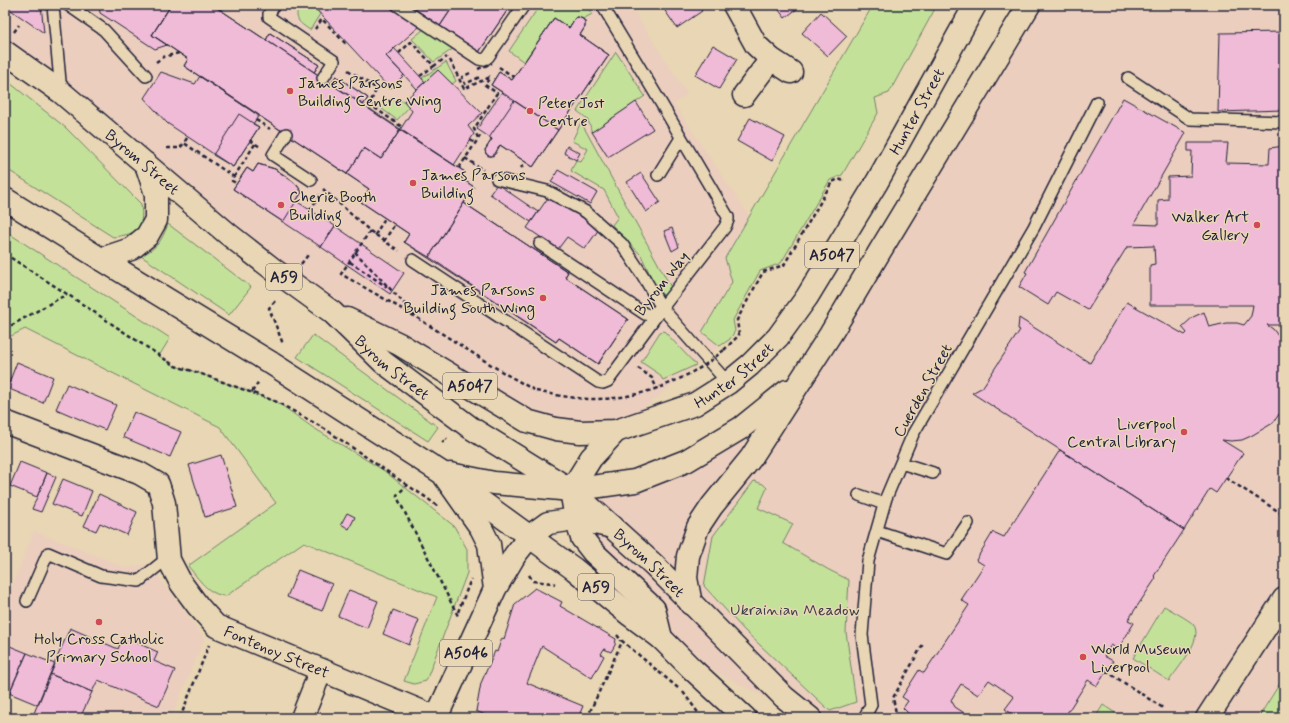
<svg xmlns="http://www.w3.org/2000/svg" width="1289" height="723" font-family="Mynerve,sans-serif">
<rect width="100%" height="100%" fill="#e9d6b4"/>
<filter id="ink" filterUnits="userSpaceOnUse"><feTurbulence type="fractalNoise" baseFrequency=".025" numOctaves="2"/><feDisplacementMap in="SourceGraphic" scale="8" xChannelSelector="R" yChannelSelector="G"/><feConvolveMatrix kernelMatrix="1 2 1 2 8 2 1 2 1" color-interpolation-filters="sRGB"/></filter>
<g filter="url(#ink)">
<path fill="#ebcebe" d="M5,5H630L687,94L674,104L781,263L760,271L733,320L735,331L730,339L720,346L616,431L556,429L332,312L5,53Z
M1031,5H1284V718H805L633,629L571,490L635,481L802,379Z
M34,531L127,568L153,563L160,580L181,606L204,639L171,718H32L38,705L9,693L5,644V603Z"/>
<path fill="#c4e199" stroke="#73826a" d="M300,5H312L320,14L310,30C299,23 293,18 300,5Z
M540,5H586L592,14L583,19L578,17L575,18L569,28L554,18L524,62L509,51Z
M873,5H937L889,93L875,98L878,113L842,175L830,180L781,263L760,271L733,320L735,331L730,339L720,346L702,332L732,282L725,258Z
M424,29L454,48L434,62L412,39Z
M616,52L645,96L592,132C590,129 591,126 589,123C588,118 581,114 577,111Z
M446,62L456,81L452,84L438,70L425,82L422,78Z
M5,79L66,128L141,204C144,229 138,234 113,237L5,168Z
M385,99L404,101L409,107L397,120L378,106Z
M581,122L673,291L670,294L664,295L658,292L641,255L612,225L618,217L604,190L571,171L576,160L581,162L588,149L572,141Z
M168,224L251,287L229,315L141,256C158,247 161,242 168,224Z
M5,231L170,338L159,356L175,366L196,372L277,402L312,427L383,470L454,526L467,549V573L426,681L414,684L404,681L437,597L304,542L226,596C208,595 199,579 188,566L276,503L220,427L25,329L5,339Z
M664,331L696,365L663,380L659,374L641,362L660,332Z
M313,335L438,427L428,441L297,357Z
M754,481L763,484L767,488L758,508L793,524L783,543L829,570L849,580L846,632L856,702L830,711L744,630L704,586L713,536Z
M1164,606C1171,610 1189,620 1193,624C1205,638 1177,669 1169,681L1133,658Z
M1284,677V718H1258Z
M1103,705L1123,718H1095Z"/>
<path fill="#f0bbd6" stroke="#22223b" d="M5,5H41L44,33L5,6Z
M99,5H171L152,35L167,45L155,49L100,13Z
M171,5H213L465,172L461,178L474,187L464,203L568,272L565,277L628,319L598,364L559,338L556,342L404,242L409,234L361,202L369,189L184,66L188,59L152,35Z
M171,5H213L266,40L270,33L319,65L314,72L331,84L336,76L368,98L363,105L400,130L381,159L364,148L347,174L184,66L188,59L152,35Z
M213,5H225L221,11Z
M312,5H388L420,26L386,56L404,75L390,89Z
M409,5H511L479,52Z
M409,5H454L440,26Z
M454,5H511L479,52L440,26Z
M661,5H698L702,11L677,28Z
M775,5H802L785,18Z
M821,12L847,36L828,56L802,33Z
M578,17L583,19L585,22V27L580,35L609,55L533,167L500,145L495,154L492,156H489L486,154L485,150L492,139L477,129L502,92L491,85L499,72L512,80L554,18L569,28L575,18Z
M578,17L583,19L585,22V27L580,35L609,55L558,130L491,85L499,72L512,80L554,18L569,28L575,18Z
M1284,32V110L1218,112L1220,33Z
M270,33L319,65L314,72L266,40Z
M713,45L737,59L719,89L695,75Z
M394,48L425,82L417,89L386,56Z
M438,70L482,113L468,126L474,134L454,165L400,130L412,111L404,101Z
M161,72L195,84L200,76L259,115L253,124L259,127L233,167L167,123L144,98Z
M336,76L368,98L363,105L331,84Z
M1123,98L1186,133L1134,224L1158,225V200L1168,199V177L1191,176L1192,151H1188V143H1228L1226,163L1269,164L1270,148L1284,146V325H1267L1273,329L1284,344V407L1273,423L1251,436L1242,440L1231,441L1222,440L1243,453L1216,493L1210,489L1184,530L972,393L981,388H982L1020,330L1018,329L1019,318L1090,363L1127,302L1185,335L1187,333L1182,327L1193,317L1204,312L1209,327L1226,323H1237L1244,325L1251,316L1253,305H1150V265L1155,264L1154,246L1127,247L1088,310L1056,292L1048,305L1019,287L1027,273L1025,272Z
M514,101L558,130L533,167L500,145L495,154L492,156H489L486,154L485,150L492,139L489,138Z
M636,102L653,129L608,157L592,132Z
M239,114L259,127L233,167L213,155Z
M750,118L785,137L772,161L737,141Z
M400,130L465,172L461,178L474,187L429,257L404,242L409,234L361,202L369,189L347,174L364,148L381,159Z
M567,146L580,153L576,160L564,153Z
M258,164L275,169L296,184L302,192L296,201L335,226L321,247L233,189L247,168L253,172Z
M258,164L275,169L289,178L296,184L302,192L283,222L233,189L247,168L253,172Z
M558,170L597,192L590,204L551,182Z
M641,173L660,202L646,212L627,182Z
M497,184L538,212L531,222L490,194Z
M550,195L599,229L585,249L567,237L558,249L527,228Z
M464,203L568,272L565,277L628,319L598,364L559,338L556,342L429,257Z
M335,226L404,273L390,294L321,247Z
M672,228L679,247L672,251L664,231Z
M17,362L53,377L43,403L7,388Z
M67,384L116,405L105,430L56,409Z
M134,412L181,432L170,457L123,437Z
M1060,450L1184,530L1154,576L1156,578L1128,620L1134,623L1118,649L1111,645L1104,656L1113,661L1097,686L1088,680L1064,718H1018L1005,709L1014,697L989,680L978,695L961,684L951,700L955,707L972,718H913L903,708L908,701L902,697L919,670L924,673L969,605L961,600L984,565L976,560L993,532L1004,537Z
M221,455L237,507L205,517L189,465Z
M20,462L47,473L37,497L10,486Z
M47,473L56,477L41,512L32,509Z
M63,479L92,491L82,516L52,504Z
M99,494L137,512L127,535L100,523L96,531L84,526Z
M347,513L355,517L349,529L341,524Z
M298,570L332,584L322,611L287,597Z
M535,588L562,602L560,606L616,639L615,645L611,652L604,649L601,654L604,656L592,678L542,646L527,683L583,706L578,718H492L476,711L481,683L495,651L497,652L502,638L504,639L515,604Z
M349,590L378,601L367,628L338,616Z
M393,610L419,620L409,645L383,634Z
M70,628L118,649L123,637L158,652L154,661L175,670L159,706L98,680L92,692L50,674Z
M5,644L27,653L5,703Z
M27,653L55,664L38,705L9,693Z
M50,674L92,692L80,718H32Z"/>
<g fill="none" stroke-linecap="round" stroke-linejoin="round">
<g stroke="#22223b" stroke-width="14">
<path id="lane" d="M53,5L61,92
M68,5L104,30L146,76
M274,5L269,14V17L334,61L323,78
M397,5L479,59L484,60L488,57L524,5
M1128,78L1190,119L1284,122
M286,134L273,155L311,180
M658,175L681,138
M497,179L547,191L586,212L622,244L643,276L662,308L728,383
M540,244L645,314L650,315L660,309
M413,260L598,382L603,383L608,381L662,308L725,227L728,220V217L655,93L602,5
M901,463L933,473
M859,495L884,504
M877,531L947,554L968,523
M27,601L48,553L101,576L139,581L169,557
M864,718L871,705L862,635L868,561L886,498L913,434L1034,227L1097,102"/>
</g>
<g stroke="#22223b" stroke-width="25">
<g id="street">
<path d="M734,5L756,45L771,59L791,72"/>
<path d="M744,95L771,59"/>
<path id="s1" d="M5,422L139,473L158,484L164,503L169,560L181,583L198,606L216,626L437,718"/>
<path d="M302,718L321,670"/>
<path d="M1207,718L1284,599"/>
</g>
</g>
<g stroke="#22223b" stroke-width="25">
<path id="primary" d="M445,477L481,528L489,544L495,589
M436,718L495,589L515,555L530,536L548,523L576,519L613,527"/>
</g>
<g stroke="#22223b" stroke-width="25">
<g id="highway">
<path id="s2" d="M5,52L61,92L228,234L274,270L332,312L383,362L471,428L571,490L654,565L784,697L810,718"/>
<path d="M5,199L101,259L271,363L442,473L574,569L630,615L661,638L691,668L745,718"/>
<path d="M101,259L131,249L147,236L156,220V194L146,164"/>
<path id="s3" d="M347,319L399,344L527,421L556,429L580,432L616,431L695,404L728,383L750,365L778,337L807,297L877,182L975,5"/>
<path d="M616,431L591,458L571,490L576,519L582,538L593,552L654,609L661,638"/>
<path d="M450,474L494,483L571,490L635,481L686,461L741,428L787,391"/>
<path d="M691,604L686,578L688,556L698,527L712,506L751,458L830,335L880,251L1029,5"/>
</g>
</g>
<path stroke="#22223b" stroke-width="2.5" stroke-dasharray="4 3" stroke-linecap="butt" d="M315,29L322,19L345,43H347
M14,32L19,25
M399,53L411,42L434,66L447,57
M450,60L464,89L490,77
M156,62L163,57L179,53
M499,67L514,77
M348,70L374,87L376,90L370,103L372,106L402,127
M470,73L462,77L465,84L480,77
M420,76L434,66
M256,120L270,129
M187,138L184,143L234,177L232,181L236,183
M478,138L474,129L497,93L485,85L490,77L489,76
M250,140L260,147
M470,140L475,143
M167,148H180L184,143
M465,158L483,170
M459,168L482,133
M521,168L525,162
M234,177L255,144
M323,189L370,231L399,251
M310,210L321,193
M370,231L341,274L416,317
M375,235L385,218
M384,241L395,224
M355,252L419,319L504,373L536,391
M5,254L67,294L175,366L196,372L277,402L325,429L407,485
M350,262L387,287
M301,264L308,255
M275,301L269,308L283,344
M5,329L67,294
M724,350L739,335L737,320L763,272L784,265L832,182L839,179L845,182
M638,368L652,378L657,389
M252,392L259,381
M442,443L446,438L447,439
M1226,478L1284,515
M437,506L427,498L407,485L397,495V497L459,618
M529,575L533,581L552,583L555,584
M458,612L471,579
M617,635L621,640L678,688
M1106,671L1163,708
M683,692L702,718
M180,718L209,645
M587,718L621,644V640
M897,718L893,698L923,644"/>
<use href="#lane" stroke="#e9d6b4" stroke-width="11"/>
<use href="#street" stroke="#e9d6b4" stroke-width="22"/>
<use href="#primary" stroke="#e9d6b4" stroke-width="22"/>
<use href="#highway" stroke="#e9d6b4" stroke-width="22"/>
<path stroke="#22223b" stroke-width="2.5" stroke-dasharray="4 3" stroke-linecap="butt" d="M478,69L492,63
M536,391C555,395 575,399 594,399C630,399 663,389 694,371C705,366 715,357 724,350"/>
</g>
</g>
<g fill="#d1495b" stroke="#e9d6b4" stroke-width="1.5">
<circle cx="290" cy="91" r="4"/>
<circle cx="530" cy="111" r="4"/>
<circle cx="413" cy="183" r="4"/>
<circle cx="281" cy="205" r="4"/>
<circle cx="1257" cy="225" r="4"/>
<circle cx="543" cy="298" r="4"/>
<circle cx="1184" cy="432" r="4"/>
<circle cx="99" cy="622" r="4"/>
<circle cx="1083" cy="657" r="4"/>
</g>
<g text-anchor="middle" stroke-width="3" stroke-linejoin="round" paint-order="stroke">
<g fill="#e9d6b4" stroke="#5e585f" stroke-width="1">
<rect x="805" y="242" width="54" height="26" rx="3"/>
<rect x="266" y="264" width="36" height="26" rx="3"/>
<rect x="443" y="373" width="54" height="26" rx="3"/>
<rect x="578" y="574" width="36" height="26" rx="3"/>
<rect x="440" y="640" width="52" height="26" rx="3"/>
</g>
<g font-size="15" font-weight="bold" fill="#22223b">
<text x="832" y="260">A5047</text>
<text x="284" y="282">A59</text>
<text x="470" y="391">A5047</text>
<text x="596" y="592">A59</text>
<text x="466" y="658">A5046</text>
</g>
<g font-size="16" fill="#22223b" stroke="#e9d6b4" text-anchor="start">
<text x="298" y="88">James Parsons<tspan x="298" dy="18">Building Centre Wing</tspan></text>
<text x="538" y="108">Peter Jost<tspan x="538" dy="18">Centre</tspan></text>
<text x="421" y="180">James Parsons<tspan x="421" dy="18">Building</tspan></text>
<text x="289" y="202">Cherie Booth<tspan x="289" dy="18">Building</tspan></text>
<text x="1249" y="222" text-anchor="end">Walker Art<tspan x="1249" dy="18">Gallery</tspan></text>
<text x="535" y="295" text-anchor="end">James Parsons<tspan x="535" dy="18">Building South Wing</tspan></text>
<text x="1176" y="429" text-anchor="end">Liverpool<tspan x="1176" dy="18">Central Library</tspan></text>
<text x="99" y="644" text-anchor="middle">Holy Cross Catholic<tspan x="99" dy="18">Primary School</tspan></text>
<text x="1091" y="654">World Museum<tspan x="1091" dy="18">Liverpool</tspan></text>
</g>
<g font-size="16" fill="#22223b" stroke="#e9d6b4">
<text dy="6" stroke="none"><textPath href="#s3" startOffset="753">Hunter Street</textPath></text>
<text dy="6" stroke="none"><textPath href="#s2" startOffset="176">Byrom Street</textPath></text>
<text transform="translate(661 283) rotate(-52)" y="6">Byrom Way</text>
<text dy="6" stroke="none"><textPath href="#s2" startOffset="500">Byrom Street</textPath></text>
<text dy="6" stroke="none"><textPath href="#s3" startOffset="429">Hunter Street</textPath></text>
<text transform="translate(922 390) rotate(-61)" y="6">Cuerden Street</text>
<text dy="6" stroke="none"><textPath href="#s2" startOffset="824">Byrom Street</textPath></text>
<text dy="6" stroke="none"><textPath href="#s1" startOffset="390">Fontenoy Street</textPath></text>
</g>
<g font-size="16" fill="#3a3f49" stroke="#e9d6b4">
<text x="795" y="615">Ukrainian Meadow</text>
</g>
</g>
<rect width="1289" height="723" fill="none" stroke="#e9d6b4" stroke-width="20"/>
<rect x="10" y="10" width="1269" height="703" fill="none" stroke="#22223b" stroke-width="1.5" filter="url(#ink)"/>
</svg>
